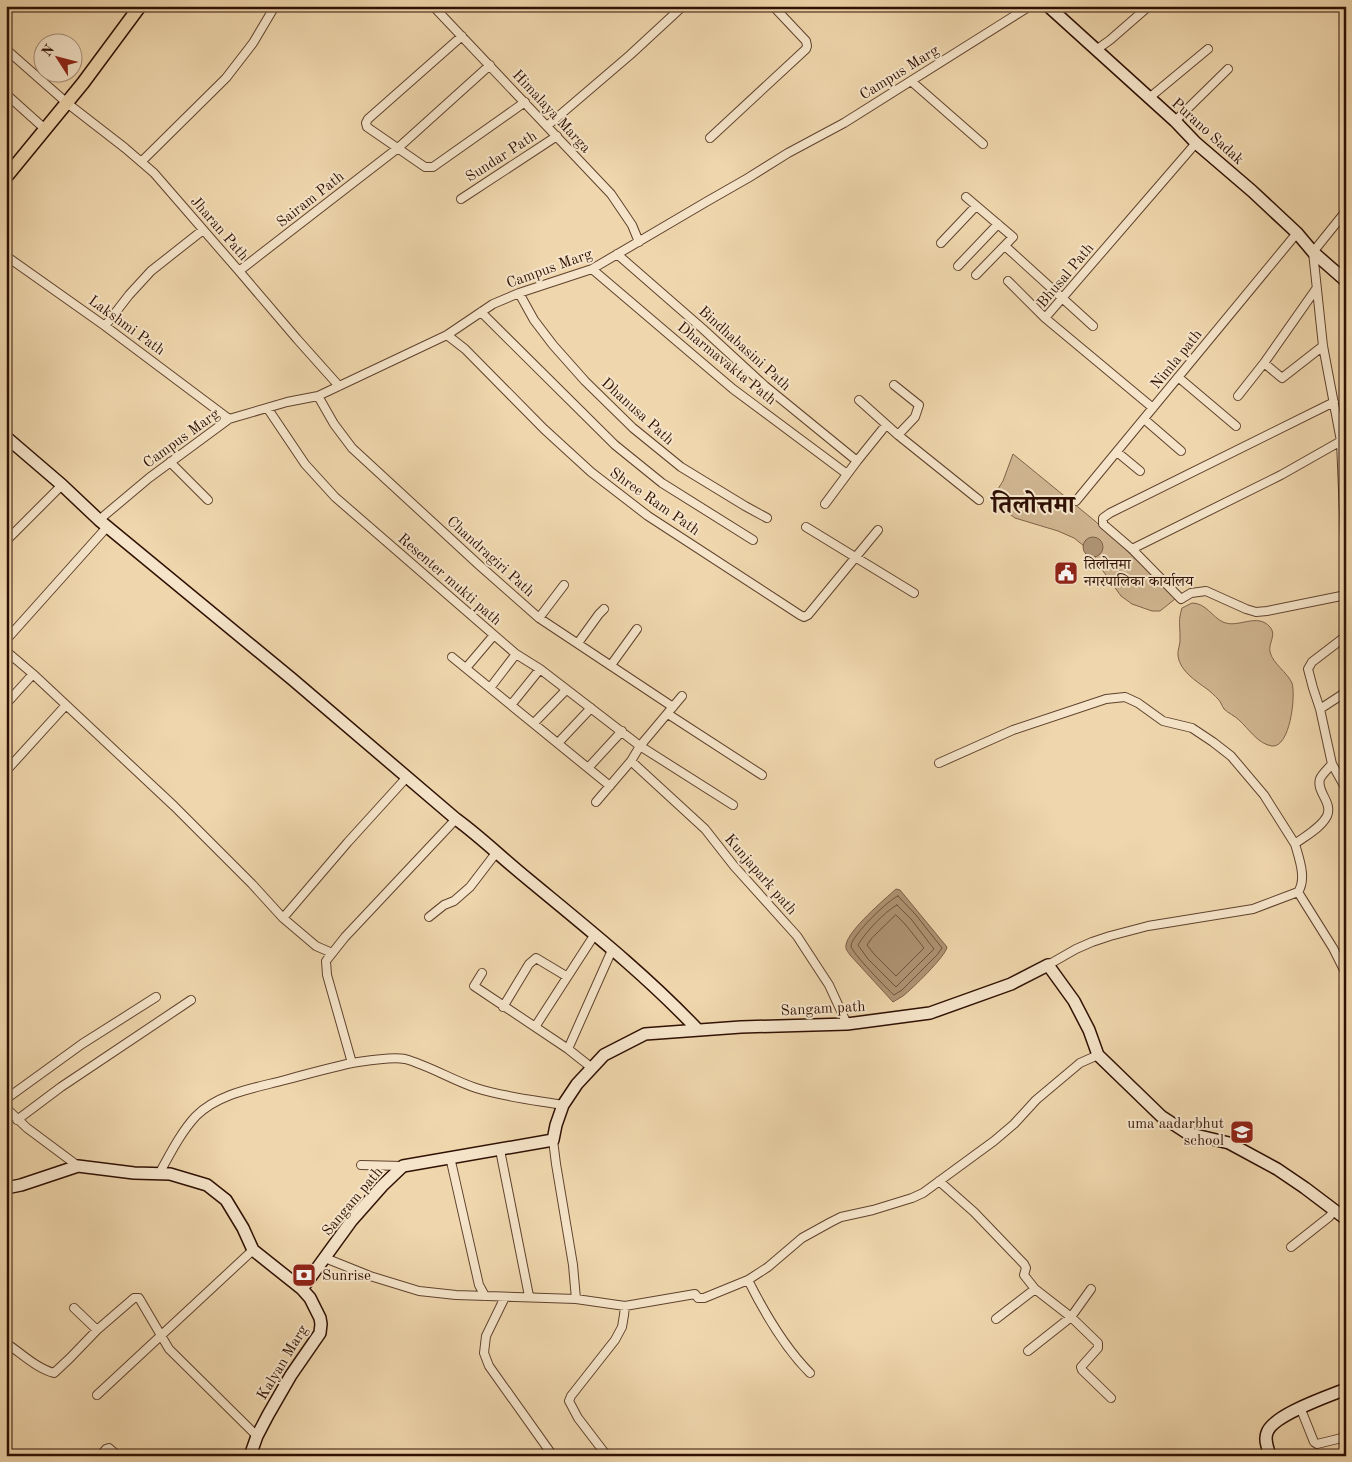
<svg xmlns="http://www.w3.org/2000/svg" width="1352" height="1462" font-family="'Old Standard TT','Noto Serif Devanagari',serif">
<rect width="100%" height="100%" fill="#efd6ac"/>
<filter id="stains"><feTurbulence type="fractalNoise" baseFrequency=".004" numOctaves="4"/><feColorMatrix values="0 0 0 0 .2 0 0 0 0 .09 0 0 0 0 .02 0 0 0 .5 -.17"/></filter>
<radialGradient id="worn" r=".72"><stop offset=".6" stop-color="#630" stop-opacity="0"/><stop offset="1" stop-color="#630" stop-opacity=".3"/></radialGradient>
<path fill="#ceb48f" stroke="#7e6249" d="M1013,454L1095,521L1154,576L1175,599L1160,611H1152L1132,604L1121,596L1093,557H1096L1089,539L1087,540L1084,546L1074,538L1058,531L1015,518L991,500L1003,481Z
M1192,603C1206,603 1212,617 1223,622C1238,629 1257,612 1270,627C1277,635 1268,643 1270,652C1273,664 1287,672 1292,683C1296,696 1290,748 1272,746C1258,744 1249,729 1239,720C1235,716 1228,713 1224,709C1222,706 1221,702 1218,699C1215,696 1211,692 1207,689C1196,681 1180,671 1178,656C1177,650 1181,644 1180,637C1180,624 1178,621 1182,608Z"/>
<path fill="#ae9373" stroke="#7b5f46" d="M1083 547a10 10 0 1 1 20 0a10 10 0 1 1-20 0Z
M896,889L900,890L947,947C946,956 912,989 903,996C900,998 896,1000 893,1002L850,955C848,952 845,949 846,945C848,930 885,899 896,889Z"/>
<g fill="none" stroke-linecap="round" stroke-linejoin="round">
<path stroke="#6e523b" stroke-width="1" d="M898,896L916,915L942,948L937,955L902,990L894,995C888,990 851,952 851,946C851,936 889,899 898,896Z
M897,905L911,919L934,949L896,987L868,959L858,945C864,934 885,911 897,905Z
M896,915L905,924L924,948L896,976L874,954L867,945L872,938Z"/>
<g stroke="#5f422d" stroke-width="10">
<path id="street" d="M433,6L611,194L632,225L639,242
M462,36L368,119L366,123L367,127L425,167H433L525,102
M1096,50L1110,40L1149,6
M8,51L67,103L125,148L154,173L239,271L297,339L339,386
M911,81L983,144
M6,94L45,129
M1149,98L1208,49
M1175,121L1228,69
M547,126L630,55L683,6
M710,138L806,49L807,46L806,41L773,6
M141,162L226,78L253,43L275,6
M966,197L1013,237L976,275
M461,199L557,136
M1346,211L1313,252L1323,346L1341,441L1346,562
M941,243L976,206
M1005,246L1093,326
M617,254L703,329L765,386L857,461
M6,256L105,326L229,419
M958,266L998,224
M592,269L733,389L847,474
M239,271L398,148L490,65
M1008,281L1045,318
M519,293L534,320L553,345L585,381L633,428L681,467L745,506L767,518
M481,312L615,445L662,483L753,540
M105,326L129,295L151,271L203,230
M447,335L465,349L544,429L591,472L648,516L800,615L804,617L808,615L878,530
M1264,363L1282,378L1323,346
M1178,377L1236,426
M894,385L919,405L915,417L898,435
M318,396L334,424L352,448L479,565L539,618L673,707
M1238,396L1264,363L1316,289
M859,400L898,435L979,500
M1334,402L1110,513L1103,518V524L1132,549L1181,599L1191,593L1206,591L1246,609L1256,612L1267,611L1346,595
M1153,408L1045,318L1196,143
M268,409L305,464L335,497L494,635L516,654L540,669L640,746L733,805
M1144,419L1181,451
M1117,452L1140,471
M170,462L208,500
M1076,501L1297,233
M825,504L857,461L886,425
M99,520L149,478L229,419L287,402L318,396L447,335L493,304L519,293L592,269L706,202L748,178L788,153L844,123L1030,6
M806,527L914,593
M6,541L62,485
M1132,549L1281,475L1341,441
M539,618L564,585
M1346,636L1312,662L1308,669L1313,688L1320,709L1332,764L1346,789
M6,640L107,527
M578,643L599,614L604,609
M6,651L33,674L6,704
M452,657L610,786
M611,665L637,629
M466,668L494,635
M33,674L174,806L252,884L283,918L316,946L332,953
M490,688L516,654
M511,705L540,669
M1320,709L1346,692
M668,714L762,775
M534,723L566,690
M558,743L591,708
M631,761L705,829L734,866L797,936L829,985L847,1024
M939,763L1013,730L1106,699L1125,697L1138,703L1163,721L1192,728L1213,742L1231,756L1264,795L1295,844
M588,768L622,731
M6,771L66,705
M596,802L631,761L640,746L682,696
M456,819L345,937L326,961L327,975L352,1063C366,1061 391,1056 405,1059C430,1066 452,1080 476,1088C504,1097 534,1100 563,1105
M1298,892L1333,948L1346,974
M429,917L444,905L454,901L470,887L496,853
M283,918L348,842L407,777
M1048,965L1076,949L1092,942L1110,936L1148,926L1253,909L1298,892C1307,879 1299,858 1295,844C1305,836 1321,828 1327,816C1333,802 1316,792 1320,779C1322,774 1328,769 1332,764
M482,973L474,986L568,1049L592,1068
M503,1007L529,964L536,958L566,976
M535,1027L595,934
M568,1049L612,950
M6,1099L82,1044L156,997
M6,1108L27,1128L78,1166
M17,1120L61,1087L191,1000
M553,1140L556,1164L573,1265L576,1299
M500,1150L529,1296
M450,1157L479,1285L485,1296
M361,1165L403,1166
M159,1174C170,1154 181,1132 196,1116C219,1093 255,1088 285,1080C307,1074 329,1068 352,1063
M939,1181L974,1212L1024,1264L1026,1268L1024,1275L1035,1289L1071,1317L1098,1343V1348L1081,1367L1082,1370L1111,1398
M1291,1247L1329,1217L1334,1211
M325,1258L370,1276L419,1291L456,1295L576,1299L625,1306L695,1294L698,1298H704L748,1280L768,1267L802,1238L831,1222L841,1217L873,1210L912,1198L923,1193L994,1141L1014,1124L1036,1100L1080,1063L1098,1055
M748,1280C764,1312 785,1348 810,1373
M505,1297L486,1336L484,1353L489,1366L553,1456
M74,1308L97,1330L134,1298H139L169,1349L257,1436
M996,1319L1035,1289
M6,1343C21,1353 36,1368 54,1373L70,1358L97,1330
M1028,1351L1071,1317L1091,1289
M97,1395L253,1250
M1300,1407L1314,1442L1317,1444L1346,1437
M604,1452L578,1418L569,1401L571,1396L615,1340L622,1327L624,1315L625,1306
M100,1456L106,1449L109,1448L118,1456"/>
</g>
<g stroke="#2f1003" stroke-width="14">
<path id="secondary" d="M1048,6L1175,121L1196,143L1252,191L1297,233L1313,252L1346,281
M6,437L62,485L99,520L292,679L456,819C482,838 504,860 529,880C587,928 646,975 698,1030
M6,1188L21,1185L78,1166L134,1173L170,1174L207,1185L226,1200L243,1228L253,1250L302,1289L310,1298L320,1318L321,1324L320,1333L291,1375L268,1415L257,1436L250,1456
M302,1289L352,1220L382,1186L403,1166L553,1140L556,1125L563,1105L577,1084L604,1055L645,1034L741,1027L847,1024L930,1013L1011,984L1048,965L1074,1001L1089,1030L1098,1055L1161,1116L1187,1133L1229,1143L1277,1169L1305,1188L1346,1219
M1270,1456C1268,1448 1264,1440 1267,1433C1272,1415 1329,1396 1346,1389"/>
</g>
<g stroke="#2f1003" stroke-width="15">
<path id="primary" d="M6,177L83,83L140,6"/>
</g>
<use href="#street" stroke="#f5e4c9" stroke-width="8"/>
<use href="#secondary" stroke="#f5e4c9" stroke-width="11"/>
<use href="#primary" stroke="#efd6ac" stroke-width="12"/>
</g>
<defs>
<g id="civic-square" transform="scale(1.25)"><rect x="-9" y="-9" width="18" height="18" rx="4" fill="#8f2418" stroke="#f5e4c9"/><path d="M-.6-6.5H3V-4.5H.6V-3L4-1V1h2V6H-6V1h2V-1L-.6-3ZM-1.2 2.5V6h2.4V2.5Z" fill="#fff"/></g>
<g id="school-square" transform="scale(1.25)"><rect x="-9" y="-9" width="18" height="18" rx="4" fill="#8f2418" stroke="#f5e4c9"/><path d="M0-5L7-2L0 1L-7-2ZM-4 1L0 2.5L4 1V4Q0 6-4 4Z" fill="#fff"/></g>
<g id="bank-square" transform="scale(1.25)"><rect x="-9" y="-9" width="18" height="18" rx="4" fill="#8f2418" stroke="#f5e4c9"/><path d="M-6-4H6V4H-6ZM0-2.3a2.3 2.3 0 1 0 0 4.6a2.3 2.3 0 1 0 0-4.6Z" fill="#fff"/></g>
</defs>
<g fill-rule="evenodd">
<use href="#civic-square" x="1066" y="573"/>
<use href="#school-square" x="1242" y="1132"/>
<use href="#bank-square" x="304" y="1275"/>
</g>
<g text-anchor="middle" stroke-width="4" stroke-linejoin="round" paint-order="stroke">
<g font-size="15" fill="#2f1003" stroke="#f5e4c9">
<text transform="translate(899 72) rotate(-32)" y="5">Campus Marg</text>
<text transform="translate(552 111) rotate(47)" y="5">Himalaya Marga</text>
<text transform="translate(1208 131) rotate(42)" y="5">Purano Sadak</text>
<text transform="translate(501 156) rotate(-33)" y="5">Sundar Path</text>
<text transform="translate(310 199) rotate(-38)" y="5">Sairam Path</text>
<text transform="translate(220 228) rotate(49)" y="5">Jharan Path</text>
<text transform="translate(549 268) rotate(-20)" y="5">Campus Marg</text>
<text transform="translate(1065 275) rotate(-50)" y="5">Bhusal Path</text>
<text transform="translate(127 325) rotate(36)" y="5">Lakshmi Path</text>
<text transform="translate(745 348) rotate(42)" y="5">Bindhabasini Path</text>
<text transform="translate(1176 359) rotate(-51)" y="5">Nimla path</text>
<text transform="translate(727 363) rotate(39)" y="5">Dharmavakta Path</text>
<text transform="translate(638 411) rotate(42)" y="5">Dhanusa Path</text>
<text transform="translate(181 438) rotate(-36)" y="5">Campus Marg</text>
<text transform="translate(655 501) rotate(35)" y="5">Shree Ram Path</text>
<text transform="translate(491 556) rotate(42)" y="5">Chandragiri Path</text>
<text transform="translate(450 579) rotate(41)" y="5">Resenter mukti path</text>
<text transform="translate(761 874) rotate(49)" y="5">Kunjapark path</text>
<text transform="translate(823 1008) rotate(-3)" y="5">Sangam path</text>
<text transform="translate(352 1201) rotate(-50)" y="5">Sangam path</text>
<text transform="translate(282 1362) rotate(-59)" y="5">Kalyan Marg</text>
</g>
<g font-size="15" fill="#2f1003" stroke="#f5e4c9" text-anchor="start">
<text x="1084" y="569">तिलोत्तमा<tspan x="1084" dy="17">नगरपालिका कार्यालय</tspan></text>
<text x="1224" y="1128" text-anchor="end">uma aadarbhut<tspan x="1224" dy="17">school</tspan></text>
<text x="322" y="1280">Sunrise</text>
</g>
<g font-size="25" font-weight="bold" fill="#2f1003" stroke="#f5e4c9">
<text x="1033" y="513">तिलोत्तमा</text>
</g>
</g>
<rect width="1352" height="1462" fill="none" stroke="#efd6ac" stroke-width="25"/>
<rect x="8" y="8" width="1337" height="1447" fill="none" stroke="#2f1003" stroke-width="2.5"/>
<rect x="12" y="12" width="1327" height="1437" fill="none" stroke="#2f1003"/>
<g transform="translate(58 58) rotate(306)"><circle r="24" fill="#f5e4c9" stroke="#a68f7a"/>
<path d="M0-4L9 19L0 12L-9 19Z" fill="#8f2418"/>
<text y="-8" font-size="14" font-weight="bold" text-anchor="middle" fill="#2f1003">N</text>
</g>
<rect width="100%" height="100%" filter="url(#stains)"/>
<rect width="100%" height="100%" fill="url(#worn)"/>
</svg>
